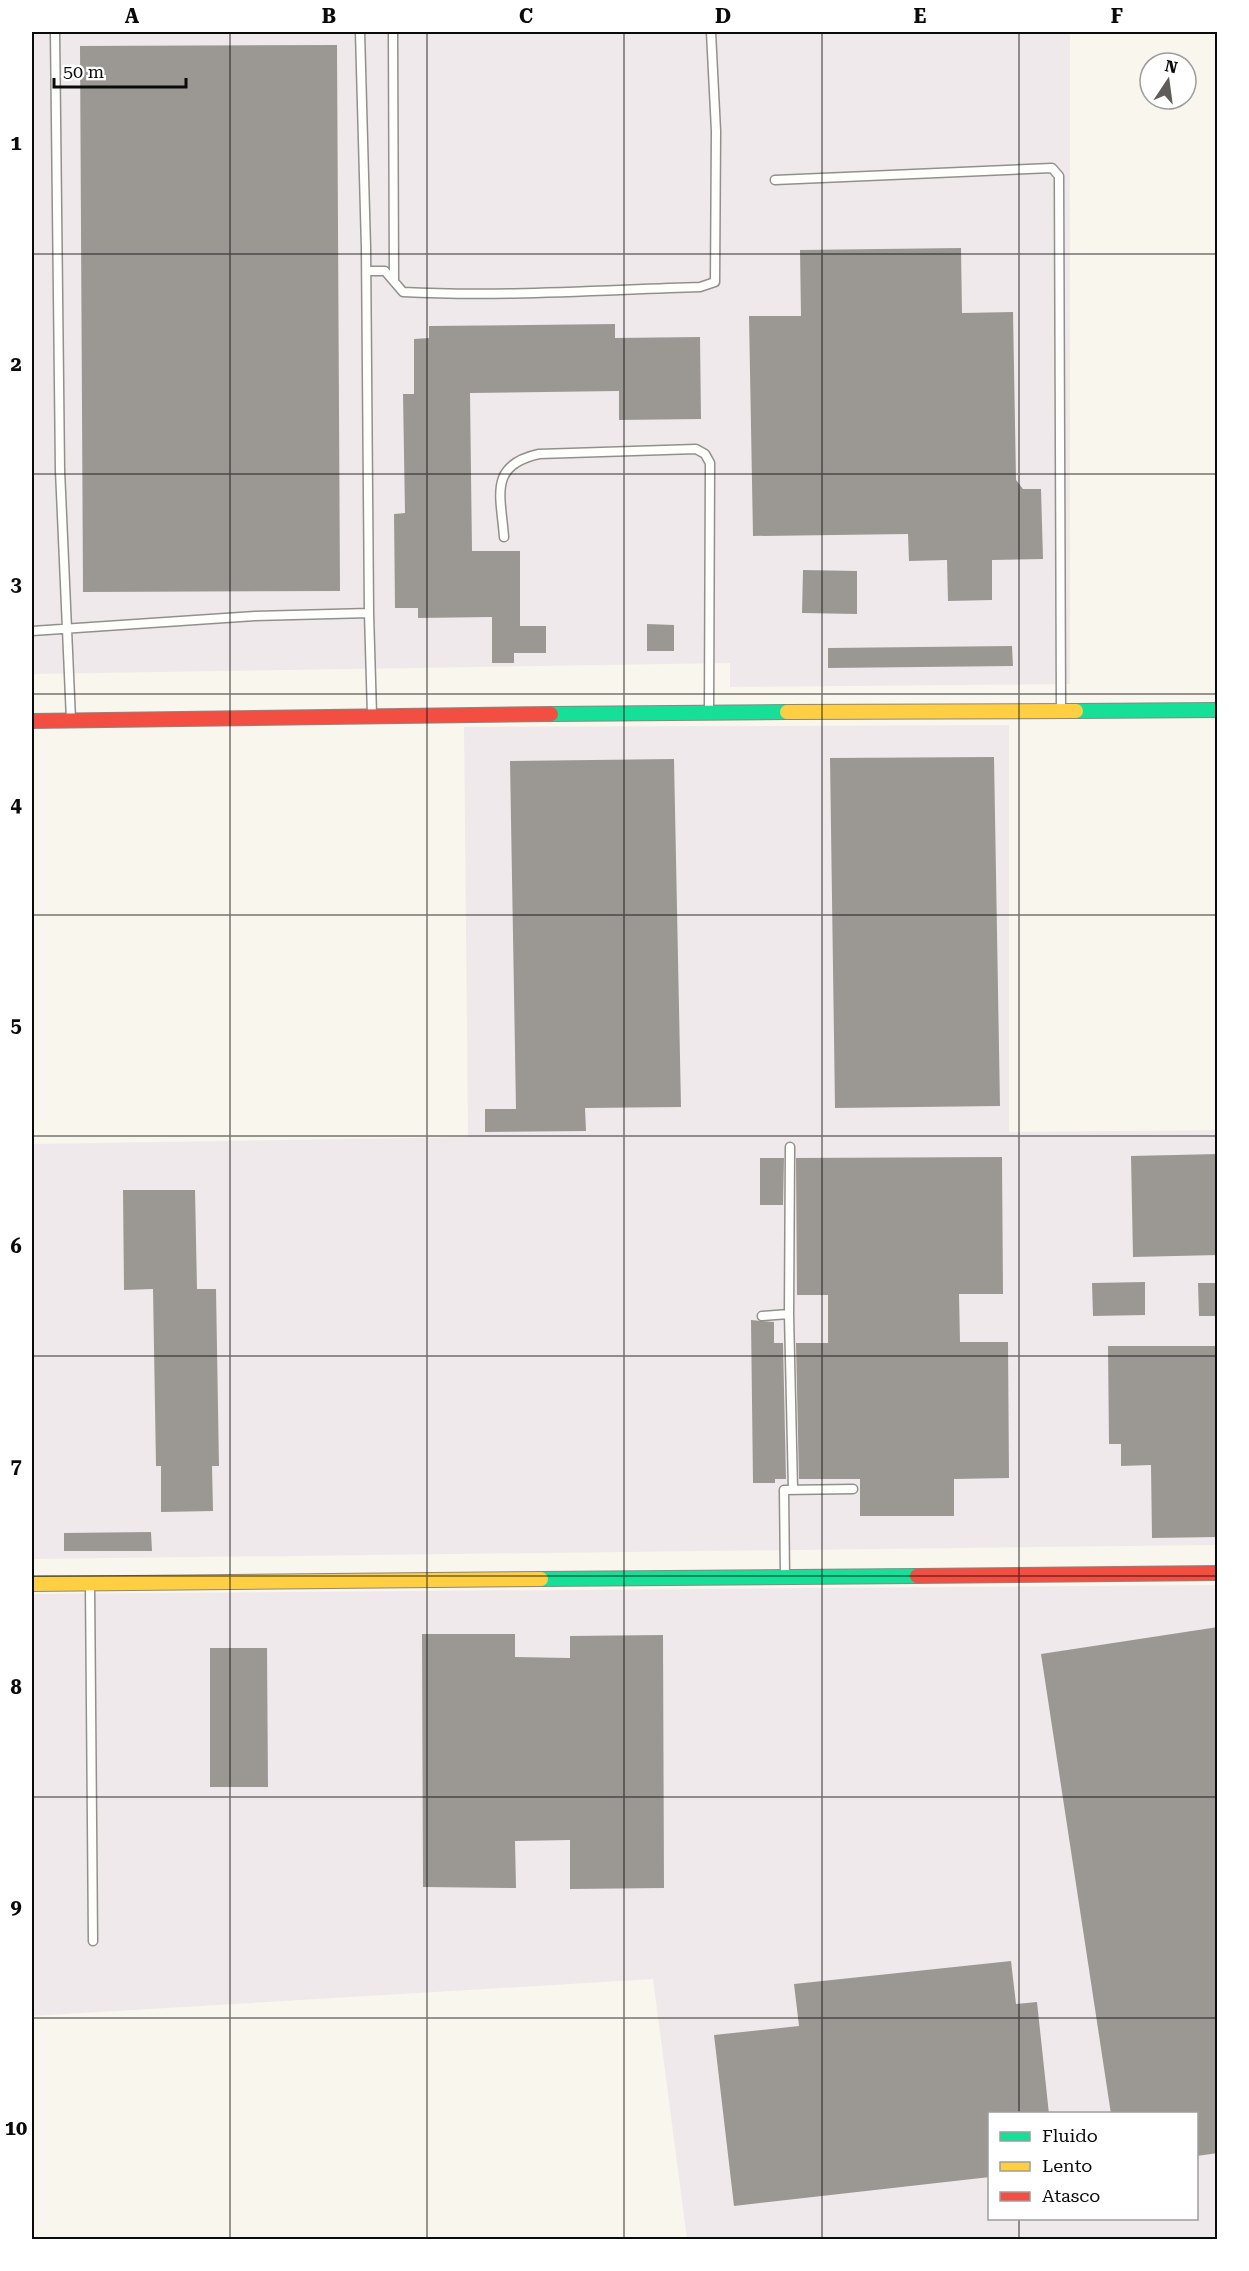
<svg xmlns="http://www.w3.org/2000/svg" width="1249" height="2271" font-family="'Roboto Serif',serif">
<rect width="100%" height="100%" fill="#f9f6ed"/>
<path fill="#f0e9eb" fill-rule="evenodd" d="M32,32H1070V684L730,687V663L32,674Z
M1009,725V1132L1217,1130V1545L32,1559V1144L468,1137L464,727Z
M1217,1585V2239H687L653,1979L32,2016V1594ZM990,2114H1196V2218H990Z"/>
<path fill="#9b9894" d="M337,45L340,591L83,592L80,46Z
M961,248L962,313L1013,312L1016,480L1023,489H1041L1043,559L992,560V600L948,601L947,560L909,561L908,534L753,536L749,316H801L800,250Z
M615,324V338L700,337L701,419L619,420V391L470,393L472,551H520V626H546V653H514V663H492V617L418,618V608H395L394,514L405,513L403,394H414V339L429,338V326Z
M803,570L857,571V614L802,613Z
M647,624L674,625V651H647Z
M1012,646L1013,666L828,668V648Z
M994,757L1000,1106L835,1108L830,758Z
M674,759L681,1107L585,1108L586,1131L485,1132V1109H516L510,761Z
M1218,1154V1255L1133,1257L1131,1156Z
M1002,1157L1003,1294H959L960,1342H1008L1009,1478L954,1479V1516H860V1479H799L796,1343H828V1295H797L796,1158Z
M760,1158H784L783,1205H760Z
M123,1190H195L197,1289H216L219,1466H212L213,1511L161,1512V1466H156L153,1289L124,1290Z
M1145,1282V1315L1093,1316L1092,1283Z
M1198,1283H1218V1316H1199Z
M751,1320L774,1322V1343H783L786,1479H775V1483H753Z
M1108,1346H1218V1537L1152,1538L1151,1465L1121,1466V1444H1109Z
M151,1532L152,1551H64V1533Z
M1218,1627V2153L1197,2156V2114H1111L1041,1654Z
M422,1634H515V1657L570,1658V1636L663,1635L664,1888L570,1889V1840L515,1841L516,1888L423,1887Z
M210,1648H267L268,1787H210Z
M1011,1961L1016,2004L1037,2002L1049,2114H990V2177L734,2206L714,2035L799,2026L794,1984Z"/>
<g fill="none" stroke-linecap="round" stroke-linejoin="round">
<g stroke="#92908c" stroke-width="11">
<path id="lane" d="M55,32L60,470L71,720
M393,32L394,280
M775,180L1052,168L1059,176L1061,710
M367,271H385L403,292C502,297 601,290 700,287L715,282L716,131L711,32
M504,537C501,496 488,465 539,454L696,449L705,454L710,463L709,712
M369,613L372,715
M32,631L255,616L369,613L366,248L360,32
M790,1147L789,1314L793,1490
M762,1316L789,1314
M785,1577L784,1490L853,1489
M90,1584L93,1941"/>
</g>
<g stroke="#888783" stroke-width="16">
<path id="fast" d="M1076,711L1218,710
M551,714L787,712
M541,1579L917,1576"/>
</g>
<g stroke="#888783" stroke-width="16">
<path id="slow" d="M787,712L1076,711
M32,1584L541,1579"/>
</g>
<g stroke="#888783" stroke-width="16">
<path id="jam" d="M32,721L551,714
M917,1576L1218,1573"/>
</g>
<use href="#lane" stroke="#fefefc" stroke-width="8"/>
<use href="#fast" stroke="#16e098" stroke-width="14"/>
<use href="#slow" stroke="#ffcf43" stroke-width="14"/>
<use href="#jam" stroke="#f24e42" stroke-width="14"/>
</g>
<path fill="none" stroke="#0a0a0a" stroke-width="1.5" stroke-opacity="0.55" d="M230,32V2240M427,32V2240M624,32V2240M822,32V2240M1019,32V2114M32,254H1218M32,474H1218M32,694H1218M32,915H1218M32,1136H1218M32,1356H1218M32,1576H1218M32,1797H1218M32,2018H1218M1019,2218V2240"/>
<rect width="1249" height="2271" fill="none" stroke="#ffffff" stroke-width="66"/>
<rect x="988" y="2112" width="210" height="108" fill="#ffffff" stroke="#9d9d9d" stroke-width="1.5"/>
<rect x="1000" y="2132" width="30" height="9" fill="#16e098" stroke="#9d9d9d" stroke-width="1.5"/>
<text x="1042" y="2142" font-size="18" fill="#0a0a0a">Fluido</text>
<rect x="1000" y="2162" width="30" height="9" fill="#ffcf43" stroke="#9d9d9d" stroke-width="1.5"/>
<text x="1042" y="2172" font-size="18" fill="#0a0a0a">Lento</text>
<rect x="1000" y="2192" width="30" height="9" fill="#f24e42" stroke="#9d9d9d" stroke-width="1.5"/>
<text x="1042" y="2202" font-size="18" fill="#0a0a0a">Atasco</text>
<g transform="translate(1168 81) rotate(13)"><circle r="28" fill="#ffffff" stroke="#9d9d9d" stroke-width="1.5"/>
<path d="M0-4.5L10 22L0 15L-10 22Z" fill="#5e5d59"/>
<text y="-9" font-size="16" font-weight="bold" text-anchor="middle" fill="#0a0a0a">N</text>
</g>
<path d="M54 78v9h132v-9" fill="none" stroke="#0a0a0a" stroke-width="3"/>
<text x="63" y="78" font-size="18" fill="#0a0a0a" stroke="#ffffff" stroke-width="4.5" paint-order="stroke">50 m</text>
<rect x="33" y="33" width="1183" height="2205" fill="none" stroke="#0a0a0a" stroke-width="2"/>
<g font-size="20" text-anchor="middle" font-weight="bold" fill="#0a0a0a">
<text x="132" y="23">A</text>
<text x="329" y="23">B</text>
<text x="526" y="23">C</text>
<text x="723" y="23">D</text>
<text x="920" y="23">E</text>
<text x="1117" y="23">F</text>
<text x="16" y="150">1</text>
<text x="16" y="371">2</text>
<text x="16" y="591">3</text>
<text x="16" y="812">4</text>
<text x="16" y="1032">5</text>
<text x="16" y="1253">6</text>
<text x="16" y="1473">7</text>
<text x="16" y="1694">8</text>
<text x="16" y="1914">9</text>
<text x="16" y="2135">10</text>
</g>
</svg>
